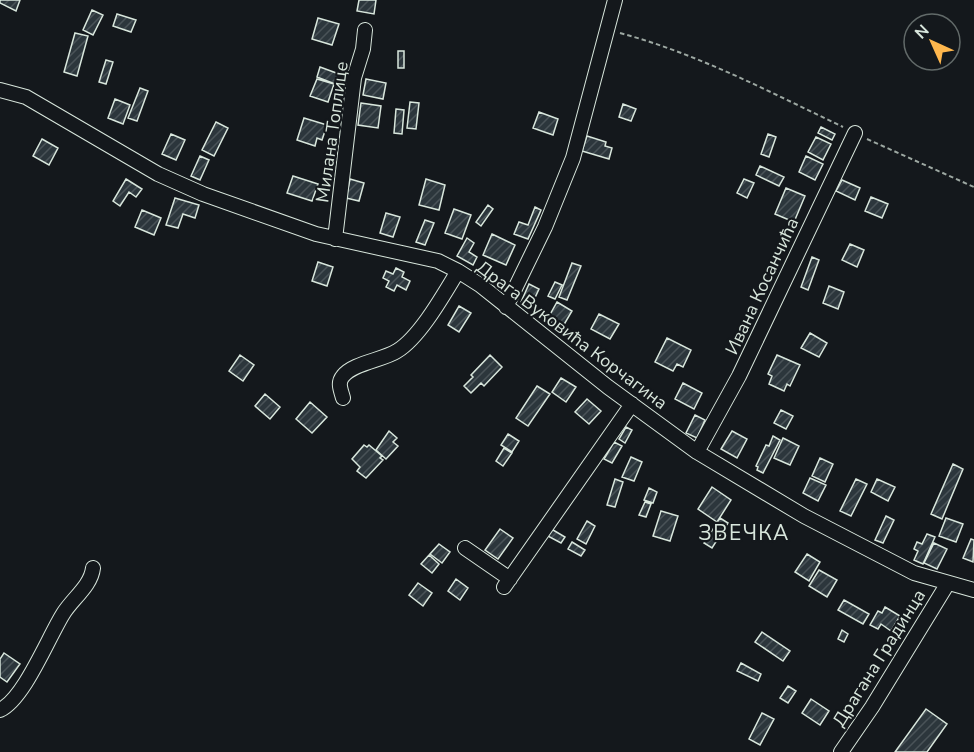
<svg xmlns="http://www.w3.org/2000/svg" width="974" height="752" font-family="'Nunito Sans',sans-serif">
<defs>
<pattern id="building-hatch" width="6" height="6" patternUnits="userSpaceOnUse" patternTransform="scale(1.5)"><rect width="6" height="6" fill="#2c363c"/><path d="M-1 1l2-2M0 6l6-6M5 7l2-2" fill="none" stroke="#4a5358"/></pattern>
</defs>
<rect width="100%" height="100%" fill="#14181c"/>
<path fill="url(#building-hatch)" stroke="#d8e6dc" stroke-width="1.5" d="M0,0H20L16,11L0,3Z
M359,0H376L374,14L357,11Z
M92,10L103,15L93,35L83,30Z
M117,14L136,20L131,32L113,26Z
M318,18L339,24L332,45L312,39Z
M75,33L88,36L77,76L64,72Z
M398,51H404V68H398Z
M106,60L113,62L106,84L99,82Z
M320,67L339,74L335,84L317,77Z
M317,79L334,84L328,102L310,96Z
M366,79L386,83L383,99L363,95Z
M140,88L148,91L137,121L128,118Z
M115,99L130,105L123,124L108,118Z
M410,102L419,103L416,129L407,128Z
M361,103L381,106L378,128L358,125Z
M623,104L636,109L631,121L619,117Z
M396,109L404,110L402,134L394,133Z
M539,112L558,119L553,135L533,128Z
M304,118L327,125L322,140L317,138L315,146L297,140Z
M216,122L228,128L214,156L202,150Z
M821,127L835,134L832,140L818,133Z
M171,134L185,140L176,160L162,154Z
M768,134L776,137L769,157L761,154Z
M587,136L606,142L605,146L612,148L609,159L582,151Z
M816,137L831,144L823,160L808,152Z
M42,139L58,148L49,165L33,156Z
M200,156L209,160L200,180L191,176Z
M806,156L823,164L815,180L799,172Z
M760,166L784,177L779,186L756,175Z
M293,176L318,184L312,201L287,193Z
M126,179L142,189L136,197L129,192L120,206L113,201Z
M350,179L364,183L359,201L346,198Z
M426,179L445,185L439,210L419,205Z
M744,179L754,183L747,198L737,193Z
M842,180L860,188L855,200L836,191Z
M786,188L805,196L794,222L775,214Z
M871,197L888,204L882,218L865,211Z
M175,198L199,205L195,218L183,214L178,228L166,225Z
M488,205L493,209L481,226L476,222Z
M535,207L541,210L528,239L514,234L519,222L528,225Z
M454,209L471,215L462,239L445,233Z
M142,210L161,218L154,235L135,227Z
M386,213L400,217L393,237L380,233Z
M425,220L434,223L425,245L416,242Z
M492,234L515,245L506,265L483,255Z
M467,238L474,243L469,252L477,257L473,265L457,256Z
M850,244L864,250L857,267L842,260Z
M812,257L819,260L808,290L801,287Z
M318,262L333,267L327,286L312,281Z
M572,263L581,266L567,300L559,297Z
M396,268L404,272L402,277L410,281L406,290L397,285L394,291L386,287L389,281L383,278L386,271L393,274Z
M555,282L562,285L555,299L548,296Z
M529,284L539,289L531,306L521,302Z
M829,286L844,292L838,309L823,303Z
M557,302L572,311L562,328L547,320Z
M459,306L471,313L459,332L448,325Z
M599,314L619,324L610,339L591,329Z
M810,333L827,343L819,357L801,348Z
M667,338L691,350L683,367L677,364L673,371L655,362Z
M240,355L254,365L243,381L229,371Z
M490,355L502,367L484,386L481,383L471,393L464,386L473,377L471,375Z
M777,355L800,365L790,386L787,384L784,391L769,384L772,376L768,374Z
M561,378L576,387L566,402L552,392Z
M683,383L702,393L694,409L675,399Z
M537,386L550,394L528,426L516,418Z
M265,394L280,407L270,419L255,406Z
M587,399L601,411L589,424L575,412Z
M310,402L327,417L312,433L296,419Z
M781,410L793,416L786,429L774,423Z
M695,415L705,420L697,438L686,433Z
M626,427L632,430L625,443L619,439Z
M389,431L397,438L393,442L398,446L386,459L376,450Z
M732,431L747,439L737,458L721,449Z
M508,434L519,441L512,452L501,445Z
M773,436L780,440L763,473L757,470L758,467L756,466L766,445L769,446Z
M783,438L799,446L790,465L774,458Z
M614,442L622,446L612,463L604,459Z
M364,445L367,447L369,445L382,456L380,458L383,460L366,478L357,471L360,467L352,459Z
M504,448L512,453L503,466L496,461Z
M631,457L642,462L634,481L622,477Z
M820,458L833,464L825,482L812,476Z
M953,464L963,469L942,519L931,514Z
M810,478L826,485L818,501L803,493Z
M615,479L623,482L615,507L607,505Z
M856,479L867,484L851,516L840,511Z
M877,479L895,487L888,501L871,492Z
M712,487L731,500L717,522L698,509Z
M649,488L657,492L653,503L644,500Z
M645,502L651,504L646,517L639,515Z
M661,511L678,516L670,541L653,536Z
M886,516L894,520L883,543L875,540Z
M720,518L728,523L712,548L704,543Z
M946,518L963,524L956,542L939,536Z
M587,521L595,526L586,544L577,539Z
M548,527L565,537L561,543L544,534Z
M500,529L513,538L498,559L485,550Z
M927,534L935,537L923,564L914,560L918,551L914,549L917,542L922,544Z
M971,539L974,540L973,562L963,558Z
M572,542L585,550L581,556L568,549Z
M934,543L947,549L937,569L924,563Z
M439,544L450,552L442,563L430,554Z
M807,554L820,562L809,581L795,572Z
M429,555L439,564L432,573L421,564Z
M819,570L837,580L827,597L809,586Z
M456,579L468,588L460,600L448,591Z
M418,583L432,593L423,606L409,595Z
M844,600L869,614L863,624L838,610Z
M885,607L900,616L891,631L881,624L878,629L870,625L878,611L882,613Z
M842,630L848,634L844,642L838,639Z
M762,632L790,651L783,661L755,642Z
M4,653L20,664L7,682L0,677V659Z
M741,663L761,674L758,681L737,671Z
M788,686L796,691L788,703L780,698Z
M811,699L829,711L820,725L802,713Z
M926,709L947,724L927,752H895Z
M762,713L774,719L760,745L749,739Z"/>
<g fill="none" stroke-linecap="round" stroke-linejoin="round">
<g stroke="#d8e6dc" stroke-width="16">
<path id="minor" d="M0,90L26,97L158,174L203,194L316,234L438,261L458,271L480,285L608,387L697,452L804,516L914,573L974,590
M335,239L354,78L363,49L365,30
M506,307L545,227L573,158L615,0
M343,398C341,390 337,383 343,376C353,363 383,360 397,351C420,337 444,294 458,271
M697,452L739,376L855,133
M465,548L510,579
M504,587L632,404
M0,710C24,699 48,638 63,614C72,599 91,586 93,568
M841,752L872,707L948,583"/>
</g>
<path stroke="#9da8a2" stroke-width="2" stroke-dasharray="4.5 3" stroke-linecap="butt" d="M620,33C698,54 770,92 843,127
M867,139L974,187"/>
<use href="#minor" stroke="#14181c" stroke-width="14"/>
</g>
<g text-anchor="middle" stroke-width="4.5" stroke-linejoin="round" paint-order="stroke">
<g font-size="18" fill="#d8e6dc" stroke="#14181c">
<text transform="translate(332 132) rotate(-82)" y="6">Милана Топлице</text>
<text transform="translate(762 286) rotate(-65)" y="6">Ивана Косанчића</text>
<text transform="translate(572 335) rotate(37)" y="6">Драга Вуковића Корчагина</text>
<text transform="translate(879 658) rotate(-58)" y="6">Драгана Градинца</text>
</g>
<g font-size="21" letter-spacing="1.5" fill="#d8e6dc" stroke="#14181c">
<text x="744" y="540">ЗВЕЧКА</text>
</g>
</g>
<g transform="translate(932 42) rotate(315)"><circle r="28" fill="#14181c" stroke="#626a69" stroke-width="1.5"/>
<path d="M0-4.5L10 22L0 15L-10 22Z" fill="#ffb74d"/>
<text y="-9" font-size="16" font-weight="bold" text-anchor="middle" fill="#d8e6dc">N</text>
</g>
</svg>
